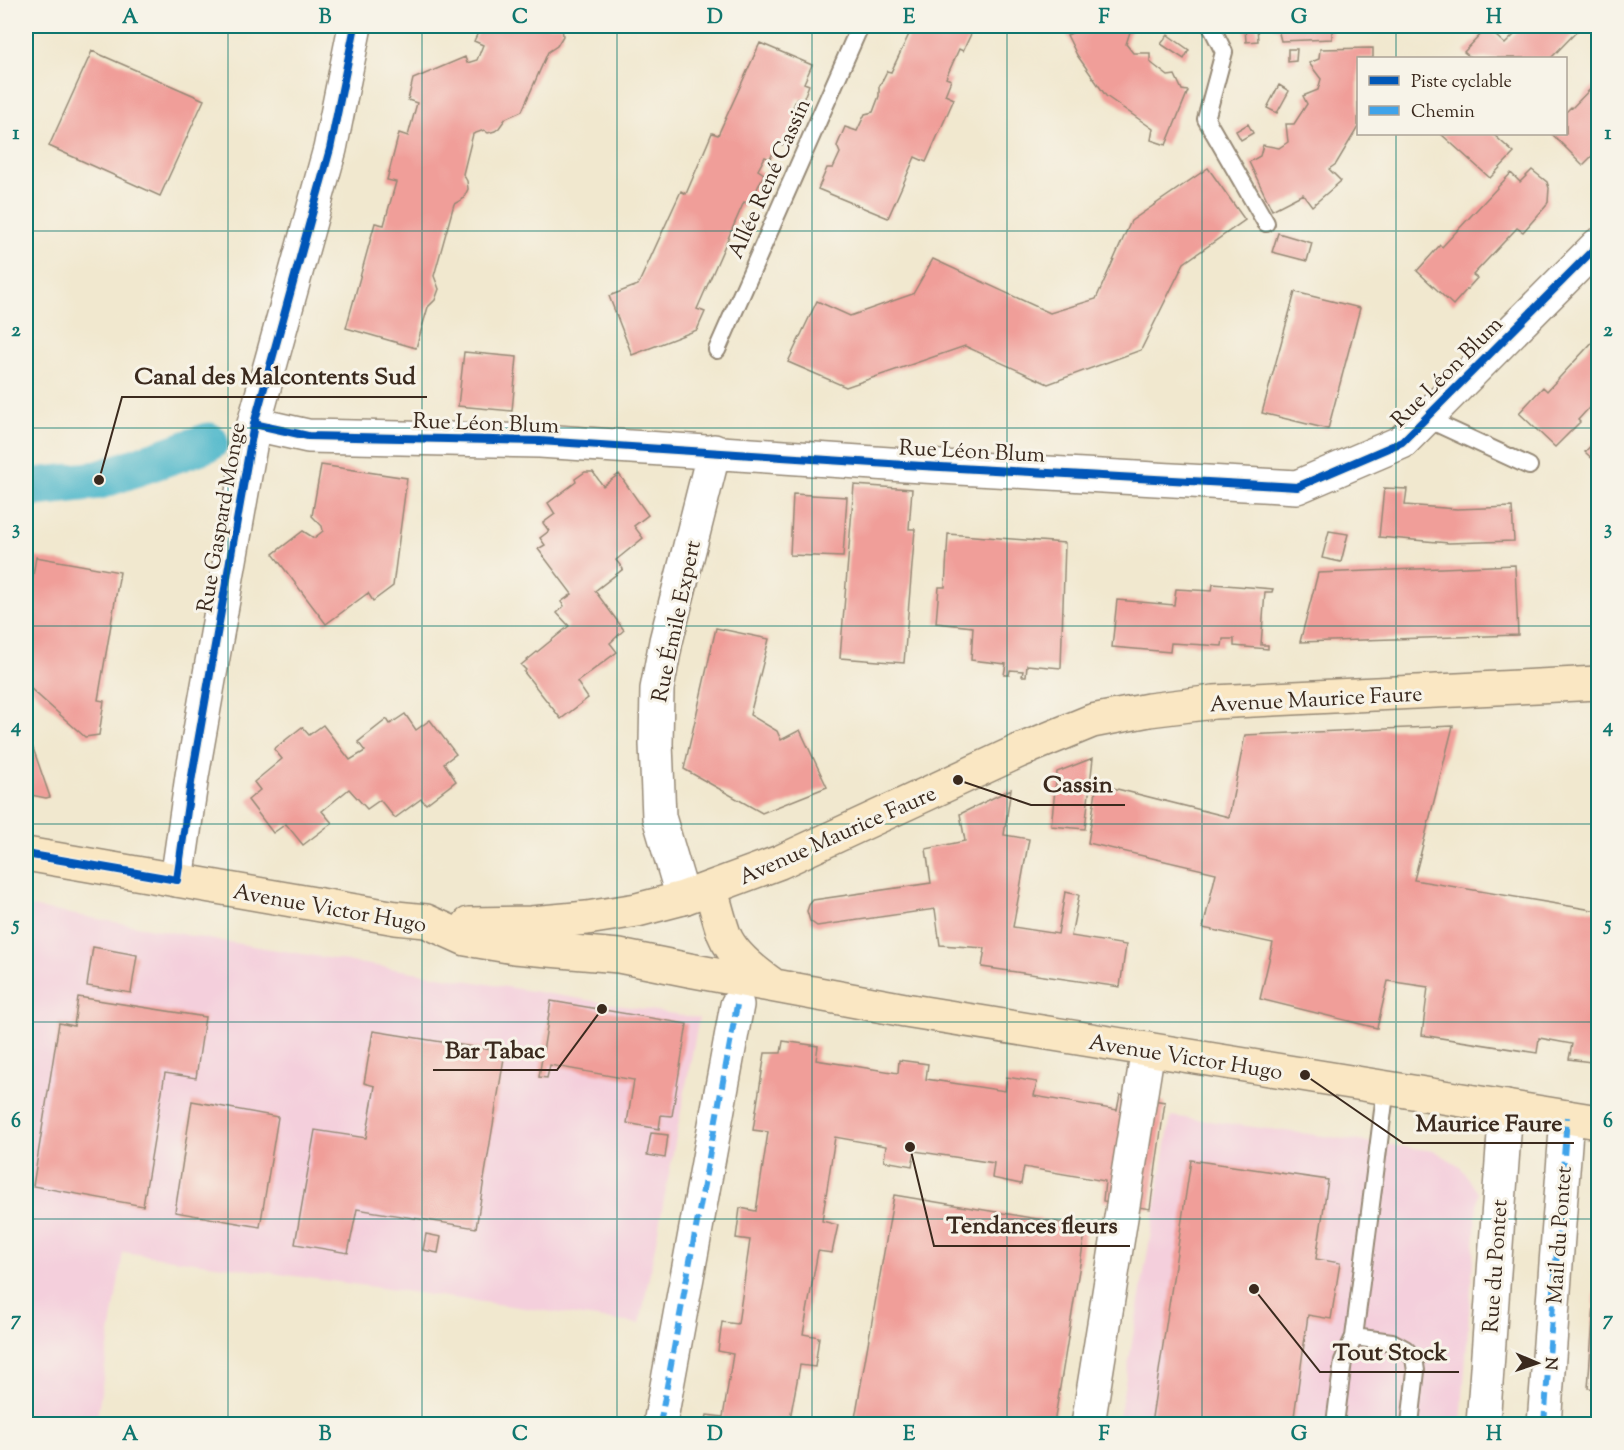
<svg xmlns="http://www.w3.org/2000/svg" width="1624" height="1450" font-family="'Sorts Mill Goudy',serif">
<rect width="100%" height="100%" fill="#f7f3e8"/>
<filter id="ink" filterUnits="userSpaceOnUse"><feTurbulence type="fractalNoise" baseFrequency=".0167" numOctaves="2"/><feDisplacementMap in="SourceGraphic" scale="12" xChannelSelector="R" yChannelSelector="G"/><feConvolveMatrix kernelMatrix="1 2 1 2 8 2 1 2 1" color-interpolation-filters="sRGB"/></filter>
<filter id="wash" filterUnits="userSpaceOnUse"><feTurbulence type="fractalNoise" baseFrequency=".008" numOctaves="4" result="noise"/><feDisplacementMap in="SourceGraphic" scale="24" xChannelSelector="R" yChannelSelector="G"/><feGaussianBlur stdDeviation="1.35" result="paint"/><feColorMatrix in="noise" values="0 0 0 0 0 0 0 0 0 0 0 0 0 0 0 0 0 1.4 0 .05"/><feComposite in="paint" operator="in"/></filter>
<g filter="url(#wash)">
<rect width="100%" height="100%" fill="#f1e8cf"/>
<path fill="#f4cfdc" d="M26,906L209,939L699,1018L640,1324L123,1252L96,1424H26Z
M1171,1116L1435,1151L1460,1166L1478,1193L1461,1424H1118Z"/>
<g fill="none" stroke-linecap="round" stroke-linejoin="round">
<path stroke="#4db7ca" stroke-width="39" d="M26,488L99,480L209,442"/>
</g>
<g id="blocks">
<path fill="#f09e99" d="M481,26H562L563,36L557,46L548,52L522,111L506,118L499,128L495,131L488,133L484,130L473,134L463,174L467,181L468,189L463,199L454,204L434,276L439,289L435,300L428,307L416,348L346,328L375,223L384,225L396,182L387,180L399,133L408,136L417,103L408,100L413,79L465,57L467,63L477,60L483,45L474,41Z
M913,26H970L967,31L971,34L963,51L959,49L946,78L951,80L945,95L954,99L926,162L915,157L888,218L818,189L827,168H833L840,153L837,146L845,127L857,131L865,114L873,112L879,96V87L887,71L891,72Z
M1088,26H1132L1126,44L1133,53H1150V62L1168,76L1175,75L1182,90L1188,91L1166,145L1151,140L1153,129L1106,96L1077,55L1067,35Z
M1272,26H1332V39L1281,41L1278,29Z
M1523,26H1582L1551,58H1471L1464,52L1487,28L1505,44Z
M1245,27H1257L1258,41L1246,42Z
M1168,35L1189,50L1184,59L1161,44Z
M760,43L812,65L804,83L809,85L803,100L797,98L791,112L797,114L783,145L778,143L770,159L765,157L758,170L764,174L750,204L744,202L697,309L705,312L697,330L632,355L609,296L638,285L681,191L686,194L712,133L718,135Z
M1373,48V58H1358V127L1336,164L1329,169L1341,181L1312,206L1303,194L1272,210L1249,162L1260,156L1263,145L1279,148L1288,142L1286,124H1294L1307,104L1303,96L1318,90L1321,79L1309,63L1319,59L1320,49Z
M1288,49H1297L1296,61L1288,62Z
M92,51L204,100L160,196L49,146Z
M1598,81V150L1583,165L1552,134H1566V112L1571,107L1572,108Z
M1279,85L1289,91L1277,113L1267,108Z
M1248,124L1253,133L1241,140L1236,131Z
M1441,134H1493L1514,153L1490,178Z
M1208,168L1245,220L1184,263L1141,350L1048,384L965,346L846,387L788,362L817,301L850,316L913,294L933,259L1050,313L1096,299L1131,221Z
M1532,170L1547,182L1549,188L1548,202L1546,206L1523,232L1517,228L1473,275L1477,278L1453,305L1417,271L1440,245L1442,247L1511,173L1520,182Z
M1278,233L1312,243L1307,261L1272,252Z
M1295,292L1360,308L1328,429L1262,413Z
M1598,336V398L1578,420L1580,422L1555,447L1519,413L1543,387L1547,391Z
M464,352L517,357L512,411L458,406Z
M1598,438V464L1585,452Z
M321,465L407,478L393,586L373,601L368,593L326,624L273,554L303,531L314,538L323,531L322,526L312,516Z
M585,472H593L603,486L619,474L648,515L634,526L643,538L616,560L623,569L595,591L624,630L610,643L617,652L577,682L588,698L561,719L524,672L526,670L521,665L569,626L557,613L564,606L561,602L572,594L538,549L545,545L540,538L549,531L543,523L555,514L548,503L576,482L575,479Z
M854,485L912,489L909,529H915L904,663L840,658Z
M1384,488L1407,489L1405,505L1457,509L1512,507L1514,541L1449,543L1379,537Z
M793,494L847,497L843,557L790,555Z
M1329,531L1348,534L1341,562L1322,558Z
M948,534L1065,543L1061,668L1027,665L1026,676H1022L1023,671L1010,670L1009,675H1004L1006,664L971,660L973,627L936,623L939,587H945Z
M36,557L120,572L98,700L104,701L99,735L85,737L30,688L26,687V619Z
M1515,565L1518,635L1300,642L1318,573Z
M1213,584L1273,589L1272,592H1265L1261,645H1268V649L1234,646V639H1223L1222,646L1171,643L1170,652L1112,647L1117,600L1174,605L1176,589L1212,591Z
M1598,599V654H1595L1594,600Z
M716,628L769,639L750,715L777,731L781,740L800,730L827,787L762,813L684,769Z
M405,714L416,730L430,720L456,754L444,763L456,781L426,804L421,799L395,818L380,800L367,809L349,789L322,811L332,823L303,845L286,824L273,833L248,800L260,790L254,782L282,759L274,749L302,727L309,735L323,725L350,760L365,751L358,742L387,719L390,724Z
M1453,726L1414,880L1598,911V1063L1569,1059L1572,1044L1539,1038L1537,1053L1422,1035L1428,987L1388,981L1377,1028L1260,999L1273,943L1203,928L1216,873L1088,843L1097,784L1229,817L1245,735Z
M26,728L50,797L46,798L26,794Z
M1093,758L1085,829L1051,826L1057,772Z
M1011,789L1004,835L1029,839L1013,927L1058,934L1065,892L1079,895L1071,936L1126,945L1120,987L982,967L985,948L940,945L935,909L817,926L810,921L807,911L809,905L813,900L931,883L926,849L965,841L960,814Z
M93,947L137,955L131,993L87,986Z
M78,997L205,1017L196,1078L165,1073L143,1206L33,1186L59,1023L74,1026Z
M551,1001L687,1024L672,1116L661,1115L659,1129L627,1123L634,1080L550,1065L547,1078L539,1077Z
M373,1031L505,1052L476,1228L357,1209L348,1253L295,1244L315,1130L366,1138L375,1086L364,1083Z
M783,1041L818,1046L816,1060L898,1073L899,1060L928,1064L926,1079L1005,1091L1007,1077L1037,1082L1034,1096L1117,1110L1120,1095L1165,1102L1150,1209L1103,1201L1105,1181L1024,1167L1021,1184L992,1178L994,1163L915,1151L912,1166L884,1161L886,1146L835,1137L822,1221L838,1225L832,1253L818,1251L803,1334L819,1337L815,1367L800,1365L789,1424H705L707,1415L723,1417L733,1354L718,1351L722,1322L738,1324L750,1240L736,1238L740,1208L756,1211L768,1132L753,1130L765,1053H781Z
M192,1101L278,1117L260,1227L175,1212Z
M651,1133L668,1135L665,1158L647,1155Z
M1191,1160L1328,1180L1316,1259L1340,1263L1331,1319L1308,1315L1293,1424H1151Z
M894,1195L1086,1227L1054,1424H854Z
M426,1234L441,1237L438,1253L423,1250Z
M1597,1263H1598V1389L1588,1388Z"/>
</g>
</g>
<g filter="url(#ink)">
<use href="#blocks" fill-opacity="0" stroke="#968976" stroke-width="1.5"/>
<g fill="none" stroke-linecap="round" stroke-linejoin="round">
<g stroke="#968976" stroke-width="20">
<path id="lane" d="M1211,26L1224,52L1206,119L1266,223
M717,350L860,26
M1425,418L1529,466
M1354,1337L1392,1342L1405,1349L1414,1358L1416,1371L1410,1424
M1335,1424L1343,1361L1354,1337L1386,1087"/>
</g>
<g stroke="#968976" stroke-width="36">
<path id="street" d="M254,424L308,436L540,441L905,465L1297,487L1402,442L1598,245
M177,880L192,776L254,424L330,149L355,26
M683,898L659,817L656,744L657,689L666,641L714,451
M660,1424L737,1005
M1088,1424L1148,1049
M1483,1424L1506,1107
M1544,1424L1567,1117"/>
</g>
<g stroke="#968976" stroke-width="36">
<path id="secondary" d="M26,854L396,918L426,921L466,939L514,947L619,956L689,970L905,1010L1598,1122
M711,889C715,904 719,920 724,934C732,955 756,973 773,985
M469,924L531,923L587,918L637,910L683,898L780,862L1019,751L1092,721L1149,710L1214,702L1598,683"/>
</g>
<use href="#lane" stroke="#fff" stroke-width="16"/>
<use href="#street" stroke="#fff" stroke-width="33"/>
<use href="#secondary" stroke="#fae7c3" stroke-width="33"/>
<path stroke="#3fa3ea" stroke-width="6" stroke-dasharray="12 6" stroke-linecap="butt" d="M660,1424L737,1005
M1544,1424L1567,1117"/>
<g stroke="#f7f3e8" stroke-width="11">
<path id="cycleway" d="M254,424L308,436L540,441L905,465L1297,487L1402,442L1598,245
M26,854L177,880L192,776L254,424L330,149L355,26"/>
</g>
<use href="#cycleway" stroke="#0057b8" stroke-width="8"/>
</g>
</g>
<path fill="none" stroke="#0f766e" stroke-width="1.5" stroke-opacity="0.55" d="M228,26V1424M422,26V1424M617,26V1424M812,26V1424M1007,26V1424M1202,26V1424M1396,26V58M1396,134V1424M26,231H1598M26,428H1598M26,626H1598M26,824H1598M26,1022H1598M26,1219H1598"/>
<g text-anchor="middle" stroke-width="6" stroke-linejoin="round" paint-order="stroke">
<g font-size="22" fill="#3b2a1e" stroke="#f7f3e8">
<text transform="translate(768 178) rotate(-66)" y="8">Allée René Cassin</text>
<text transform="translate(1446 371) rotate(-45)" y="8">Rue Léon Blum</text>
<text transform="translate(486 422) rotate(2)" y="8">Rue Léon Blum</text>
<text transform="translate(972 450) rotate(3)" y="8">Rue Léon Blum</text>
<text transform="translate(220 517) rotate(-80)" y="8">Rue Gaspard Monge</text>
<text transform="translate(675 621) rotate(-78)" y="8">Rue Émile Expert</text>
<text transform="translate(1316 698) rotate(-3)" y="8">Avenue Maurice Faure</text>
<text transform="translate(837 834) rotate(-24)" y="8">Avenue Maurice Faure</text>
<text transform="translate(330 907) rotate(10)" y="8">Avenue Victor Hugo</text>
<text transform="translate(1186 1056) rotate(9)" y="8">Avenue Victor Hugo</text>
<text transform="translate(1558 1235) rotate(-86)" y="8">Mail du Pontet</text>
<text transform="translate(1494 1266) rotate(-86)" y="8">Rue du Pontet</text>
</g>
</g>
<path fill="none" stroke="#3b2a1e" stroke-width="2" d="M99 480L122 397H427M958 780L1031 805H1125M602 1009L557 1070H433M1305 1075L1403 1143H1574M910 1147L934 1246H1130M1254 1289L1320 1372H1459"/>
<g fill="#3b2a1e" stroke="#f7f3e8" stroke-width="2">
<circle cx="99" cy="480" r="6"/>
<circle cx="958" cy="780" r="6"/>
<circle cx="602" cy="1009" r="6"/>
<circle cx="1305" cy="1075" r="6"/>
<circle cx="910" cy="1147" r="6"/>
<circle cx="1254" cy="1289" r="6"/>
</g>
<g font-size="24" text-anchor="middle" font-weight="bold" fill="#3b2a1e" stroke="#f7f3e8" stroke-width="6" stroke-linejoin="round" paint-order="stroke">
<text x="275" y="384">Canal des Malcontents Sud</text>
<text x="1078" y="792">Cassin</text>
<text x="495" y="1058">Bar Tabac</text>
<text x="1489" y="1131">Maurice Faure</text>
<text x="1032" y="1233">Tendances fleurs</text>
<text x="1390" y="1360">Tout Stock</text>
</g>
<rect width="1624" height="1450" fill="none" stroke="#f7f3e8" stroke-width="66"/>
<rect x="1357" y="57" width="210" height="78" fill="#f7f3e8" stroke="#aca397" stroke-width="1.5"/>
<rect x="1369" y="76" width="30" height="9" fill="#0057b8" stroke="#aca397" stroke-width="1.5"/>
<text x="1411" y="87" font-size="18" fill="#3b2a1e">Piste cyclable</text>
<rect x="1369" y="106" width="30" height="9" fill="#3fa3ea" stroke="#aca397" stroke-width="1.5"/>
<text x="1411" y="117" font-size="18" fill="#3b2a1e">Chemin</text>
<g transform="translate(1537 1363) rotate(92)" stroke="#f7f3e8" stroke-width="4.5" paint-order="stroke">
<path d="M0-4.5L10 22L0 15L-10 22Z" fill="#3b2a1e"/>
<text y="-9" font-size="16" font-weight="bold" text-anchor="middle" fill="#3b2a1e">N</text>
</g>
<rect x="33" y="33" width="1558" height="1384" fill="none" stroke="#0f766e" stroke-width="2"/>
<g font-size="20" text-anchor="middle" font-weight="bold" fill="#0f766e">
<text x="130" y="23">A</text>
<text x="325" y="23">B</text>
<text x="520" y="23">C</text>
<text x="715" y="23">D</text>
<text x="909" y="23">E</text>
<text x="1104" y="23">F</text>
<text x="1299" y="23">G</text>
<text x="1494" y="23">H</text>
<text x="16" y="139">1</text>
<text x="1608" y="139">1</text>
<text x="16" y="336">2</text>
<text x="1608" y="336">2</text>
<text x="16" y="534">3</text>
<text x="1608" y="534">3</text>
<text x="16" y="732">4</text>
<text x="1608" y="732">4</text>
<text x="16" y="930">5</text>
<text x="1608" y="930">5</text>
<text x="16" y="1127">6</text>
<text x="1608" y="1127">6</text>
<text x="16" y="1325">7</text>
<text x="1608" y="1325">7</text>
<text x="130" y="1440">A</text>
<text x="325" y="1440">B</text>
<text x="520" y="1440">C</text>
<text x="715" y="1440">D</text>
<text x="909" y="1440">E</text>
<text x="1104" y="1440">F</text>
<text x="1299" y="1440">G</text>
<text x="1494" y="1440">H</text>
</g>
</svg>
